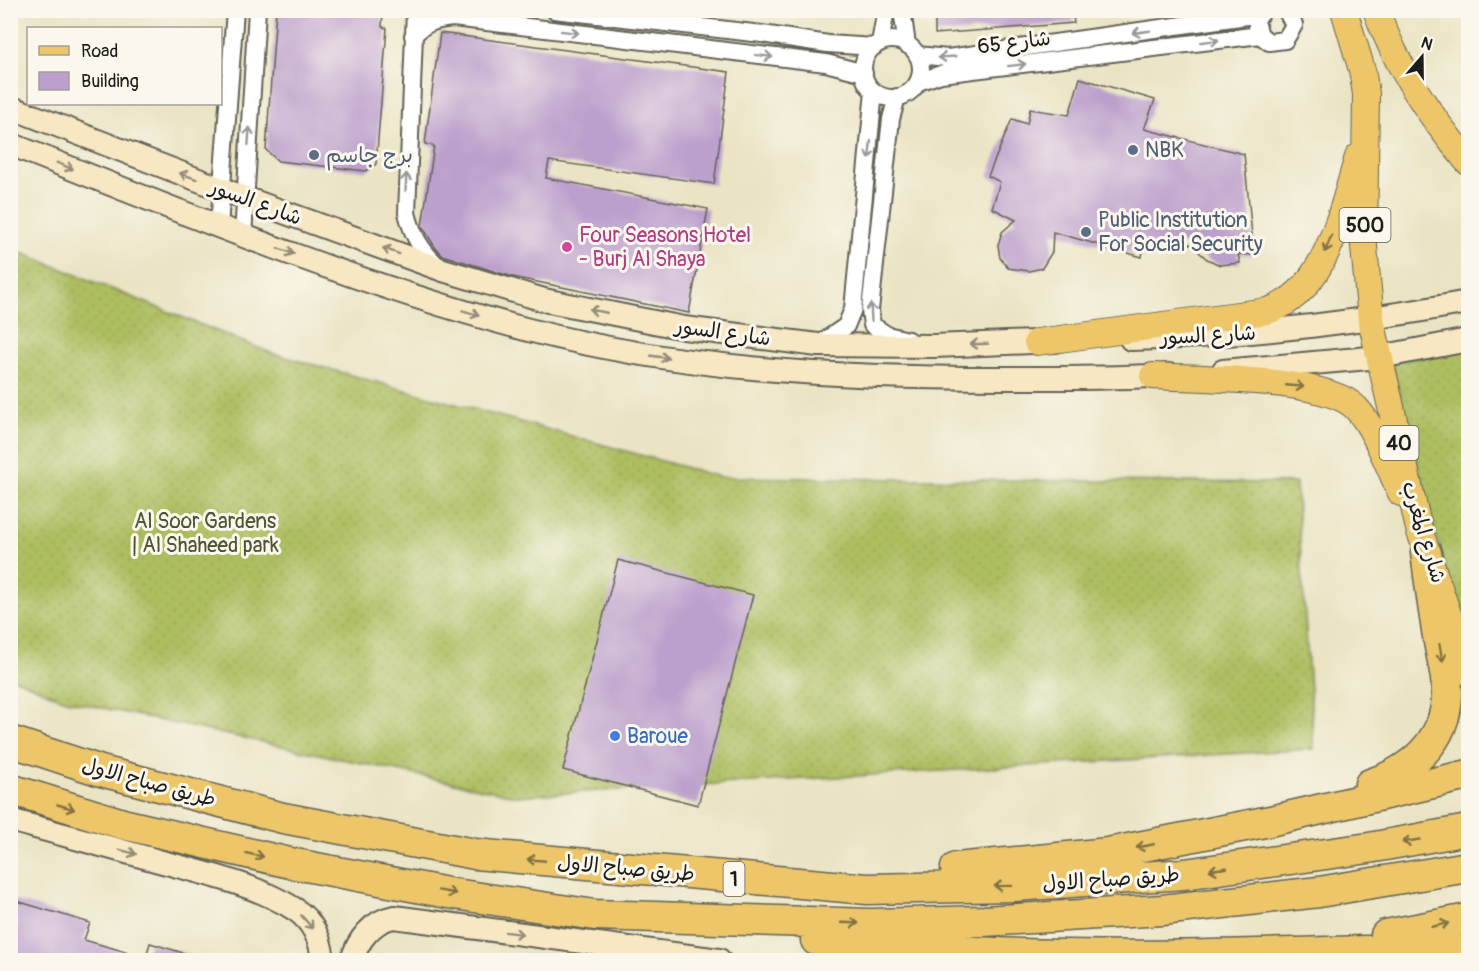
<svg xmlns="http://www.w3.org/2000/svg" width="1479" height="971" font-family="Pangolin,'Playpen Sans Arabic',sans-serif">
<defs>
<pattern id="grass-dots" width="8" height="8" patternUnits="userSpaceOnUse" patternTransform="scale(1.5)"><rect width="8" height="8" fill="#adbe61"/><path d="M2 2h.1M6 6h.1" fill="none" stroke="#94a354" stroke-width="1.8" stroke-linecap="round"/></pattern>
</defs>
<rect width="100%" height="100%" fill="#fbf7ec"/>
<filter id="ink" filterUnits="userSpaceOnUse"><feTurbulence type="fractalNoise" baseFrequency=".0167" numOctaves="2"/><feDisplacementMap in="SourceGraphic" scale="12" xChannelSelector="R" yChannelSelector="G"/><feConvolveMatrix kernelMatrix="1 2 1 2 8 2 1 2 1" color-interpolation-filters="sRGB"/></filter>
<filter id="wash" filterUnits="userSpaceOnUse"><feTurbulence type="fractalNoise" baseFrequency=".008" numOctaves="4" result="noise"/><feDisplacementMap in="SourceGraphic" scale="24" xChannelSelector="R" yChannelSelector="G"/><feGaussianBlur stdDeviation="1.35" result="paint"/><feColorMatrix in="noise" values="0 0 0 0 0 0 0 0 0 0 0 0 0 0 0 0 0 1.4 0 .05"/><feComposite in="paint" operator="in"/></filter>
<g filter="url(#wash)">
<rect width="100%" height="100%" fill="#eae4c4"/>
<path fill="url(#grass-dots)" stroke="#646d3e" stroke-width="1.5" d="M10,248L271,353L720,477L1296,483L1314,749L515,796L65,700L11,677Z
M1468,347V641L1444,565L1391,363Z"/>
<g id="blocks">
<path fill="#bb9fcc" d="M276,10H383L382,27L387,28L376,164L366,171L278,161L266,150Z
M935,10H1072L1074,23L935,34Z
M440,33L729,72L714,184L549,161L546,178L708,209L689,313L513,277L442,255L435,247L422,226L434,146L425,144Z
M1080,78L1155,100L1144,129L1244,154L1254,255L1238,254L1240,263L1220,265L1207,259L1190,244L1144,245L1142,257L1053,232L1052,252L1042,268L1029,271L1008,268L1000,258L998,245L1002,232L1016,220L992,208L1000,182L988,176L1012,119L1027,124L1030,109L1069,115Z
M618,560L753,595L698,805L563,770Z
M10,899L90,923L84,940L144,957L143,960H10Z
M150,943L200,958L199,960H145Z"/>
</g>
</g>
<g filter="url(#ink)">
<use href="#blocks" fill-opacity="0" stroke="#646257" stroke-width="1.5"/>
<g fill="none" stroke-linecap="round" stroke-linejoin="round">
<g stroke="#646257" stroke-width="20">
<path id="street" d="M415,10L407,213C413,236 420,249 438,266
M554,10L762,34L828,44L874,47
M902,10L907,45
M1257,25L1260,35L1269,42L1285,40L1294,25L1286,10
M413,36C425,22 436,20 453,18L826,63L864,73
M863 69a29 29 0 1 1 58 0a29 29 0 1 1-58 0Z
M880,43L886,10
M917,55L948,58L1261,14
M918,82L941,74L1260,35
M897,97L891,119L870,310L872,325L887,335L908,340
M219,227L235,10
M243,236L257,10
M818,345L846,326L853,309L874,91"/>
</g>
<g stroke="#646257" stroke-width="26">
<path id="secondary" d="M10,107L245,198L443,270L544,300L684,328L818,345L934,346L1056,341
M10,144C179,211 349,282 525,329C679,370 842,378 1001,378C1057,378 1113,379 1169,375
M1131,339C1245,336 1356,323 1468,302
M1223,371L1380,357L1468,340
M10,820C62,834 114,849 166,863C208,874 259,886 296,910C313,922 321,940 323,960
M352,960C358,940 372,921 394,917L719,960"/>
</g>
<g stroke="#646257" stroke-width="28">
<path id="primary" d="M1344,10L1362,70L1366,94L1364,247L1371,320L1419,529L1468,672
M1376,10C1397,68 1429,115 1468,162
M1037,342L1267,311C1326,294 1342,209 1358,157
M1153,376C1198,379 1326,377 1356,408C1375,428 1389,468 1401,493"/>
</g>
<g stroke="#646257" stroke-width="33">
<path id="highway" d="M10,741L101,771L283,818L475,854L867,889L1015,886L1184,874L1369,848L1468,830
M1370,784C1411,771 1445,742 1447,696C1448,676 1441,656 1438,636C1433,609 1430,581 1426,553
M10,789L123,824L290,863L448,893L595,915L871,924L984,921L1162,910L1319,892L1468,867
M956,868L1108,853L1270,821L1468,775
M1386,935L1468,919
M816,940C1025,963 1236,956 1446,948L1468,953"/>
</g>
<use href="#street" stroke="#fff" stroke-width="16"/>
<use href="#secondary" stroke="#f7e8c3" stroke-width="22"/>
<use href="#primary" stroke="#ecc669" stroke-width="26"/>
<use href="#highway" stroke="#ecc669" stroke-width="30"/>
</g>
<defs><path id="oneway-shaft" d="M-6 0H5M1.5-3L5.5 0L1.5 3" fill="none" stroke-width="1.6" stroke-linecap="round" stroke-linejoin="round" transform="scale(1.5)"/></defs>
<g stroke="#999">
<use href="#oneway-shaft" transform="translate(570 32) rotate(7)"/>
<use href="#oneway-shaft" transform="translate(1141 32) rotate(172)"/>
<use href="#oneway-shaft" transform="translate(1210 41) rotate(-7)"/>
<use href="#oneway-shaft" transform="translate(764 56) rotate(7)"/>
<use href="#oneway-shaft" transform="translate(947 57) rotate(177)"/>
<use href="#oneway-shaft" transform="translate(1017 65) rotate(-7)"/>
<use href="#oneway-shaft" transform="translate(249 136) rotate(-86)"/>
<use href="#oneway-shaft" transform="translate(870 150) rotate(96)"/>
<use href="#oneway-shaft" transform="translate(406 182) rotate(-87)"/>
<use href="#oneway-shaft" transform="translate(871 312) rotate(-93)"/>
</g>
<g stroke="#948c78">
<use href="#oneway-shaft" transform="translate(65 166) rotate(22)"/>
<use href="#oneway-shaft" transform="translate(188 176) rotate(-159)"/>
<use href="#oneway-shaft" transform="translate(286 251) rotate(19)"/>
<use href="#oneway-shaft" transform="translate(391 251) rotate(-160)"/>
<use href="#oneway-shaft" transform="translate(598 311) rotate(-169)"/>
<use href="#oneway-shaft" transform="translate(471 313) rotate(17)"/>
<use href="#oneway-shaft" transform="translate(979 344) rotate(178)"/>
<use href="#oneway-shaft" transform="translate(660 357) rotate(8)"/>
<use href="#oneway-shaft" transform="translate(128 852) rotate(15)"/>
<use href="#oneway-shaft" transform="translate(307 922) rotate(49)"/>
<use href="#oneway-shaft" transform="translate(514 933) rotate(7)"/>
</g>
<g stroke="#847142">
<use href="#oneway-shaft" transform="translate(1328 244) rotate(113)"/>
<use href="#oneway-shaft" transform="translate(1295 386) rotate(5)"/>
<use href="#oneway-shaft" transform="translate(1441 653) rotate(80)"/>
<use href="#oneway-shaft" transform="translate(66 807) rotate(16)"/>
<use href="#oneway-shaft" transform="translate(1411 841) rotate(170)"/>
<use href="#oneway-shaft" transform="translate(1145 846) rotate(169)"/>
<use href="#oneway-shaft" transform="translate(255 855) rotate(12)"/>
<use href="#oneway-shaft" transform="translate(536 860) rotate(-175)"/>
<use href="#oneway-shaft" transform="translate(1218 869) rotate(172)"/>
<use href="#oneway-shaft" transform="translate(1003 886) rotate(179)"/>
<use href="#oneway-shaft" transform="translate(447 892) rotate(10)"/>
<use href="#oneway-shaft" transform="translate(850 923) rotate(2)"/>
<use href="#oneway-shaft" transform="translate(1440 925) rotate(-12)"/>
</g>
</g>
<g fill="#5c6f8a" stroke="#fbf7ec" stroke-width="2">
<circle cx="1133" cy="150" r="6"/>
<circle cx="314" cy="155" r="6"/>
<circle cx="1086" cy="232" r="6"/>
</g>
<circle fill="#d1479c" stroke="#fbf7ec" stroke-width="2" cx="567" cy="247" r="6"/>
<circle fill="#3f7fe0" stroke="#fbf7ec" stroke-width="2" cx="615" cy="736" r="6"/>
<g text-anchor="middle" stroke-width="6" stroke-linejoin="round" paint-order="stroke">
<g fill="#fbf7ec" stroke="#5f5e5a" stroke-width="1.5">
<rect x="1339.5" y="208" width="51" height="34" rx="4.5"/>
<rect x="1379.5" y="426" width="39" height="34" rx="4.5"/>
<rect x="723.5" y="862" width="21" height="34" rx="4.5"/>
</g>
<g font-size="20" font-weight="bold" fill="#1c1c1c">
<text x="1365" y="232">500</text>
<text x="1399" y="450">40</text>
<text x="734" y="886">1</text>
</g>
<g font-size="21" fill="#1c1c1c" stroke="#fbf7ec">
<text transform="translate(1014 42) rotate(-7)" y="7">شارع 65</text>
<text transform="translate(256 202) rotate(20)" y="7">شارع السور</text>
<text transform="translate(723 332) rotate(8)" y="7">شارع السور</text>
<text transform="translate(1208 335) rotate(-3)" y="7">شارع السور</text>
<text transform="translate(1424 532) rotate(73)" y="7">شارع المغرب</text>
<text transform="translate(149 782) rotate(15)" y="7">طريق صباح الاول</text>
<text transform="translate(626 868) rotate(5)" y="7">طريق صباح الاول</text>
<text transform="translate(1111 879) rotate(-4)" y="7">طريق صباح الاول</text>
</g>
<g font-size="21" fill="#4e5e75" stroke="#fbf7ec" text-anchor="start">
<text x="1145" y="157">NBK</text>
<text x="326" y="162">برج جاسم</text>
<text x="1098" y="227">Public Institution<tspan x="1098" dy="24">For Social Security</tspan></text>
</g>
<g font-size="21" fill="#b23c85" stroke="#fbf7ec" text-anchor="start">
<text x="579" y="242">Four Seasons Hotel<tspan x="579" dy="24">- Burj Al Shaya</tspan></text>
</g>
<g font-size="21" fill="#4f5534" stroke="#fbf7ec">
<text x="205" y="528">Al Soor Gardens<tspan x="205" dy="24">| Al Shaheed park</tspan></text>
</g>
<g font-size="21" fill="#366cbe" stroke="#fbf7ec" text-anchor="start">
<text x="627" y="743">Baroue</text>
</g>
</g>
<rect width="1479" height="971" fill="none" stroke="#fbf7ec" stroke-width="36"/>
<rect x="27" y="27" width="195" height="78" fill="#fbf7ec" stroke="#a29f99" stroke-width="1.5"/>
<rect x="39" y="46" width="30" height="9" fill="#ecc669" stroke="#a29f99" stroke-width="1.5"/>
<text x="81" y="57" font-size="18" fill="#1c1c1c">Road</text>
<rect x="39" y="72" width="30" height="18" fill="#bb9fcc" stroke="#a29f99" stroke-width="1.5"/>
<text x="81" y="87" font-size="18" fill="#1c1c1c">Building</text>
<g transform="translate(1422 57) rotate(20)" stroke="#fbf7ec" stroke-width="4.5" paint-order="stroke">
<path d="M0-4.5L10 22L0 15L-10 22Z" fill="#1c1c1c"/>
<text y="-9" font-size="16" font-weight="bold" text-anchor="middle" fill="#1c1c1c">N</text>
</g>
</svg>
